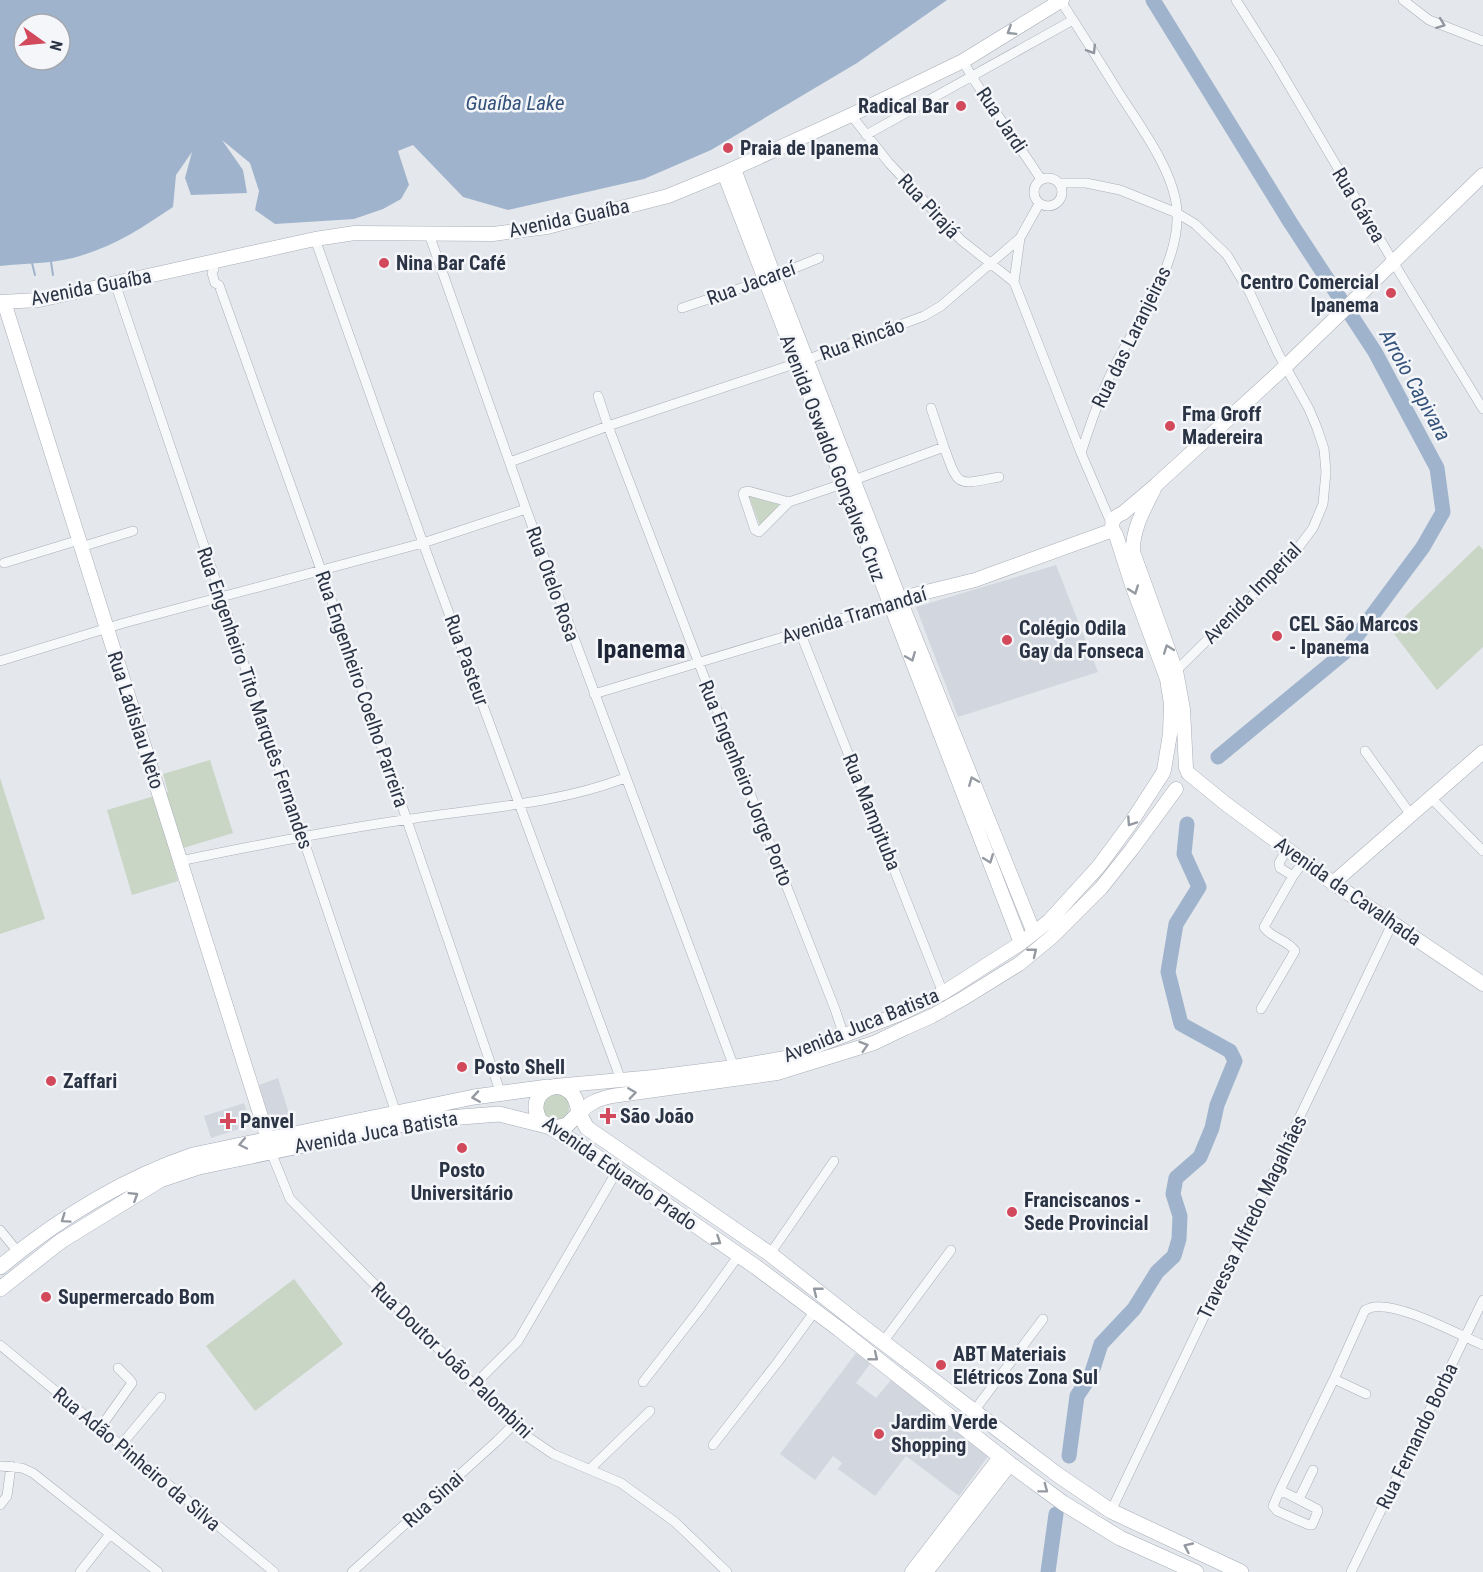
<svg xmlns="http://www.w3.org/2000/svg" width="1483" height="1572" font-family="'Roboto Condensed',sans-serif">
<rect width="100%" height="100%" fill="#e4e7ec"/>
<path fill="#d2d6de" d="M1056,565L1098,672L958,717L916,607Z
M278,1078L291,1120L271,1124L259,1085Z
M244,1103L251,1125L211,1138L204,1116Z
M856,1353L870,1364L856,1383L876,1398L891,1380L989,1455L959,1496L906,1456L875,1496L838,1469L842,1463L833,1456L815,1480L780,1454Z"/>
<path fill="#c9d6c5" d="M749,496L781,505L760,526Z
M1479,545L1483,550V647L1437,690L1391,630Z
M210,760L233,833L170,852L178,881L132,895L107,810L168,792L163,774Z
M0,778L45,919L0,934Z
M555,1092L567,1098C574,1117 561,1126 544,1115L542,1102Z
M294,1279L343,1344L255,1411L206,1346Z"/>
<path fill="#9fb4cc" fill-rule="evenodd" d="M0,0H947L857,63L711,150L644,179L508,210L463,197L413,145L398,151L409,185L401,199L383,209L354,219L275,224L255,210L259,191L250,163L222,140L243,170L247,193L191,195L185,178L192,152L176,175L173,207C145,226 116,245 83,255C57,264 27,263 0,266ZM24,24H60V60H24Z"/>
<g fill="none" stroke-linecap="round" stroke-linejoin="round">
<path stroke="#9fb4cc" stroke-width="2" d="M51,262L53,275
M32,263L35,275"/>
<path stroke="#9fb4cc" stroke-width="15" d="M1153,0L1290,222L1375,352L1437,468L1443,512L1423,547L1345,652L1218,757
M1069,1456L1077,1396L1091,1375L1101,1344L1134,1309L1157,1272L1174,1256L1179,1239L1180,1216L1173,1194L1176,1178L1200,1157L1212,1128L1217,1105L1235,1061L1230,1051L1181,1024L1168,972L1176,924L1199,887L1184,854L1187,824
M1048,1572L1056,1514"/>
<g stroke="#a9aeb7" stroke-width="10">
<path id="street" d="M1236,0L1274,60L1401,275L1483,409
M1403,0L1429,20L1483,41
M1061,1C1080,31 1100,62 1119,93C1140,126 1177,175 1177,214C1178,236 1170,260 1161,280C1146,314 1123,346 1108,380C1097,404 1089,428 1081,453
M963,61L972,77L1041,179
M851,115L889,163L961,240L1014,282L1081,453L1112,525
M866,135L1073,20
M1034 192a14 14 0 1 1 28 0a14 14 0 1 1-28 0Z
M1060,183H1086L1120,190L1177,213L1195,224L1227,255L1250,293L1278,353L1309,409L1317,428L1324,449L1326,472L1323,504L1313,528L1292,556L1176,671
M429,234L526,509L734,1067
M315,239L423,543L621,1080
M211,262L214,269L212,273L215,283L219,285L321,570L501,1094
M1014,282L1020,238
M115,283L396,1113
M682,308L765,280L819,258
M598,396L608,426L703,674L835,1009L844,1036
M931,408L944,447
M510,462L608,426L806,360L924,316L941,306L1020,238L1039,204
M789,502L748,491L744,492L743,494L755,530L759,532L789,502L854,480L944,447C959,488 956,485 999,477
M81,547L133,531
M4,563L79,540
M800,632L943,993
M0,661L124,623L423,543L526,509
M594,694L800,632L889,603
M1365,751L1411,815
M1431,798L1483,851
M1287,849L1279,863L1280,868L1293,876L1304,861
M180,861C257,845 333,830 410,819C481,808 557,804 625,778
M1261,1009L1295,951C1288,940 1271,938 1264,927L1293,876
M271,1152L290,1199L522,1433L553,1454L621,1483L675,1522L727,1572
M0,1230L18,1252
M770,1254L834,1161
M883,1342L951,1250
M0,1345L274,1572
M1334,1379L1366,1394
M643,1382L699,1310L739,1255
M474,1385L518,1341L617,1171
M974,1411L1043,1319
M100,1428L132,1383L130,1380L118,1368
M121,1445L161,1397
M713,1445L777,1363L815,1311
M0,1466L22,1468L33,1473L158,1572
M590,1469L650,1411
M1280,1490L1317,1509L1318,1511L1312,1525H1309L1277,1511L1273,1506L1280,1490L1334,1379L1365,1310C1368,1309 1372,1307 1374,1307C1401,1303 1457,1334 1483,1345
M1299,1499L1313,1470
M0,1505L7,1496L11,1466
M1111,1511L1392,924
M80,1572L110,1534
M352,1572L497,1441L514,1424
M1351,1572L1483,1300"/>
</g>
<g stroke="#a9aeb7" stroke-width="15">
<path id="secondary" d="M734,169L774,276L900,600L1034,933
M724,173L1021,943
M0,302L39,300L315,239L355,233L493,234L547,227L668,196L724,173L851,115L963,61L1062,0
M4,302L268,1139
M1154,489C1144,509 1132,530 1133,552L1176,671L1183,709L1186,768
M893,602L914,595L975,580L1113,530
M1164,770L1170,734L1171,704L1167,679L1132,585L1116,535C1109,526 1112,517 1123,513L1156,485L1285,367L1483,175
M1188,773L1226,804L1333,883L1483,984
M1333,883L1483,752
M555,1086L654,1077L734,1067L785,1058L902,1013L943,993L1021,943L1049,921L1099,866L1130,824L1163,773
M579,1113C589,1103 598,1099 612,1096L777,1073L874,1043L905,1028L932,1016L964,998L1019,964L1053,936L1101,888L1132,849L1176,789
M912,1572L1001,1456
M926,1572L1010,1464"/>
</g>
<g stroke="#a3abb8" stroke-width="16">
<path id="primary" d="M0,1267C58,1219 122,1179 193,1155L474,1097L548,1087
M0,1289L61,1241L160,1180L199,1167L423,1120L499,1114L555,1128L567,1125L579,1113
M1196,1572L1120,1538L1063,1503L1010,1464L839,1329L756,1267L584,1148L540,1121C538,1117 536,1113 536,1108C535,1091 556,1080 569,1091C576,1096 577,1104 579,1112C581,1117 584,1123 587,1128L770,1254L863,1327L1058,1475L1111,1511L1241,1572"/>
</g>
<use href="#street" stroke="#f7f8fa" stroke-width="9"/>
<use href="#secondary" stroke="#fff" stroke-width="14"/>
<use href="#primary" stroke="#fff" stroke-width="15"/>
</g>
<defs><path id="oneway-chevron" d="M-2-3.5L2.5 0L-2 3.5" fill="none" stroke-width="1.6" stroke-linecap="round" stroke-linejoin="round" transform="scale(1.5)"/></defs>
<g stroke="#9196a0">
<use href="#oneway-chevron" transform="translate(1441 24) rotate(21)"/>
<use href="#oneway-chevron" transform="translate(1092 50) rotate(58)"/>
</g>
<g stroke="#959aa2">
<use href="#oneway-chevron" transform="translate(1011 31) rotate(148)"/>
<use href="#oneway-chevron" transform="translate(1134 590) rotate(70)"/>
<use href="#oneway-chevron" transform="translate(1168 649) rotate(-110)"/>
<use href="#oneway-chevron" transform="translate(911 657) rotate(68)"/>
<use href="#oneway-chevron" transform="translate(973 781) rotate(-112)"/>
<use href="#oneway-chevron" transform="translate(1131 822) rotate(124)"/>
<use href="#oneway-chevron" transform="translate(989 859) rotate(69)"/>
<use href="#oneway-chevron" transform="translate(1033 952) rotate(-39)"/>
<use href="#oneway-chevron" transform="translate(864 1046) rotate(-17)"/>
<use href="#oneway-chevron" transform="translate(632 1093) rotate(-8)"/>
<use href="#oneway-chevron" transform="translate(476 1097) rotate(171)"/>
<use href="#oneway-chevron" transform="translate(243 1144) rotate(168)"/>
<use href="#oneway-chevron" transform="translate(134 1196) rotate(-32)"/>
<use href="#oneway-chevron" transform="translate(65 1219) rotate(145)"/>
<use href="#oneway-chevron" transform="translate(717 1241) rotate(33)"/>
<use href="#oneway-chevron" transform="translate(817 1291) rotate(-142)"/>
<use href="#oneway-chevron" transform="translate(874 1357) rotate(39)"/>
<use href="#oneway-chevron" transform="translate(1044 1489) rotate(37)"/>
<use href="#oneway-chevron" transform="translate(1188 1547) rotate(-155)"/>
</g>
<g fill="#d1495b" stroke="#f4f6f9" stroke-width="2">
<circle cx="961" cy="106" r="6"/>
<circle cx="728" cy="148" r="6"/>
<circle cx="384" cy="263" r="6"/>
<circle cx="1391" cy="293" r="6"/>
<circle cx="1170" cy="426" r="6"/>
<circle cx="1277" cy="636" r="6"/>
<circle cx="1007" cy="640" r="6"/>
<circle cx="462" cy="1067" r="6"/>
<circle cx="51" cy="1081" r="6"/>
<path d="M605 1107h6v6h6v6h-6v6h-6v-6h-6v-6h6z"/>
<path d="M225 1112h6v6h6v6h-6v6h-6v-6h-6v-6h6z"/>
<circle cx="462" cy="1148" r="6"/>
<circle cx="1012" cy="1212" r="6"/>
<circle cx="46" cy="1297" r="6"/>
<circle cx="941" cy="1365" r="6"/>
<circle cx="879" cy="1434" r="6"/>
</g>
<g text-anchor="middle" stroke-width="5" stroke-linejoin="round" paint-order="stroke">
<g font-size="20" font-weight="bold" fill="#2b3445" stroke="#f4f6f9" text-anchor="start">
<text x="949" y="113" text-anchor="end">Radical Bar</text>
<text x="740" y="155">Praia de Ipanema</text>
<text x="396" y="270">Nina Bar Café</text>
<text x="1379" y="289" text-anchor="end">Centro Comercial<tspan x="1379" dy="23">Ipanema</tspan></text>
<text x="1182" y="421">Fma Groff<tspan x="1182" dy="23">Madereira</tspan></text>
<text x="1289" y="631">CEL São Marcos<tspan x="1289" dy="23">- Ipanema</tspan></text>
<text x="1019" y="635">Colégio Odila<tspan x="1019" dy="23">Gay da Fonseca</tspan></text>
<text x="474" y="1074">Posto Shell</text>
<text x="63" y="1088">Zaffari</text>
<text x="620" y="1123">São João</text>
<text x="240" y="1128">Panvel</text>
<text x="462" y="1177" text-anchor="middle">Posto<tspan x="462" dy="23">Universitário</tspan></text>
<text x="1024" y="1207">Franciscanos -<tspan x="1024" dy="23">Sede Provincial</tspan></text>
<text x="58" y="1304">Supermercado Bom</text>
<text x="953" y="1361">ABT Materiais<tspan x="953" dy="23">Elétricos Zona Sul</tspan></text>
<text x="891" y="1429">Jardim Verde<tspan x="891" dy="23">Shopping</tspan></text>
</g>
<g font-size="20" fill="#2b3445" stroke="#f4f6f9">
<text transform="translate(1002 120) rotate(56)" y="7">Rua Jardi</text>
<text transform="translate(1359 205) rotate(59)" y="7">Rua Gávea</text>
<text transform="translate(929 206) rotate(47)" y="7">Rua Pirajá</text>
<text transform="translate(569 218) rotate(-12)" y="7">Avenida Guaíba</text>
<text transform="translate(751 283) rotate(-20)" y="7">Rua Jacareí</text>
<text transform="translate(91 287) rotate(-11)" y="7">Avenida Guaíba</text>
<text transform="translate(1131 337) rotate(-64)" y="7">Rua das Laranjeiras</text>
<text transform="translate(862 339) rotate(-20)" y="7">Rua Rincão</text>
<text transform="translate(833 458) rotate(69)" y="7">Avenida Oswaldo Gonçalves Cruz</text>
<text transform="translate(553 584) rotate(70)" y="7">Rua Otelo Rosa</text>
<text transform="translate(1252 593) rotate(-46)" y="7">Avenida Imperial</text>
<text transform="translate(854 615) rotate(-17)" y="7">Avenida Tramandaí</text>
<text transform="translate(467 660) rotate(70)" y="7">Rua Pasteur</text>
<text transform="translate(362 689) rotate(71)" y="7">Rua Engenheiro Coelho Parreira</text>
<text transform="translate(255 698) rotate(71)" y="7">Rua Engenheiro Tito Marquês Fernandes</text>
<text transform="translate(136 720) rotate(72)" y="7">Rua Ladislau Neto</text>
<text transform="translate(746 783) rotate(68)" y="7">Rua Engenheiro Jorge Porto</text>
<text transform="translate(872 812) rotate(68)" y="7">Rua Mampituba</text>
<text transform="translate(1348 891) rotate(35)" y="7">Avenida da Cavalhada</text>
<text transform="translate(861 1025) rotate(-22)" y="7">Avenida Juca Batista</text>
<text transform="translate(376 1132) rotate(-10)" y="7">Avenida Juca Batista</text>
<text transform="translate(620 1173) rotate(35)" y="7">Avenida Eduardo Prado</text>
<text transform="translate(1252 1217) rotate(-64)" y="7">Travessa Alfredo Magalhães</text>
<text transform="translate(452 1360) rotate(44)" y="7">Rua Doutor João Palombini</text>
<text transform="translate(1417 1436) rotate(-64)" y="7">Rua Fernando Borba</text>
<text transform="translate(137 1459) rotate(40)" y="7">Rua Adão Pinheiro da Silva</text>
<text transform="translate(433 1499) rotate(-42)" y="7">Rua Sinai</text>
</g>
<g font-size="21" font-style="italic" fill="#34527a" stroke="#f4f6f9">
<text x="515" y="110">Guaíba Lake</text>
<text transform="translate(1415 385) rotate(61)" y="7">Arroio Capivara</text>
</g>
<g font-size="26" font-weight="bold" fill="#1d2536" stroke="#f4f6f9">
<text x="641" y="658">Ipanema</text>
</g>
</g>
<g transform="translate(42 42) rotate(105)"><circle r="28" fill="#f4f6f9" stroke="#a4a8b1" stroke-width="1.5"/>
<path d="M0-4.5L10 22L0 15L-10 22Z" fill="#d1495b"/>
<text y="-9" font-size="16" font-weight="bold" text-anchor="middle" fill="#2b3445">N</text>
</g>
</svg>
